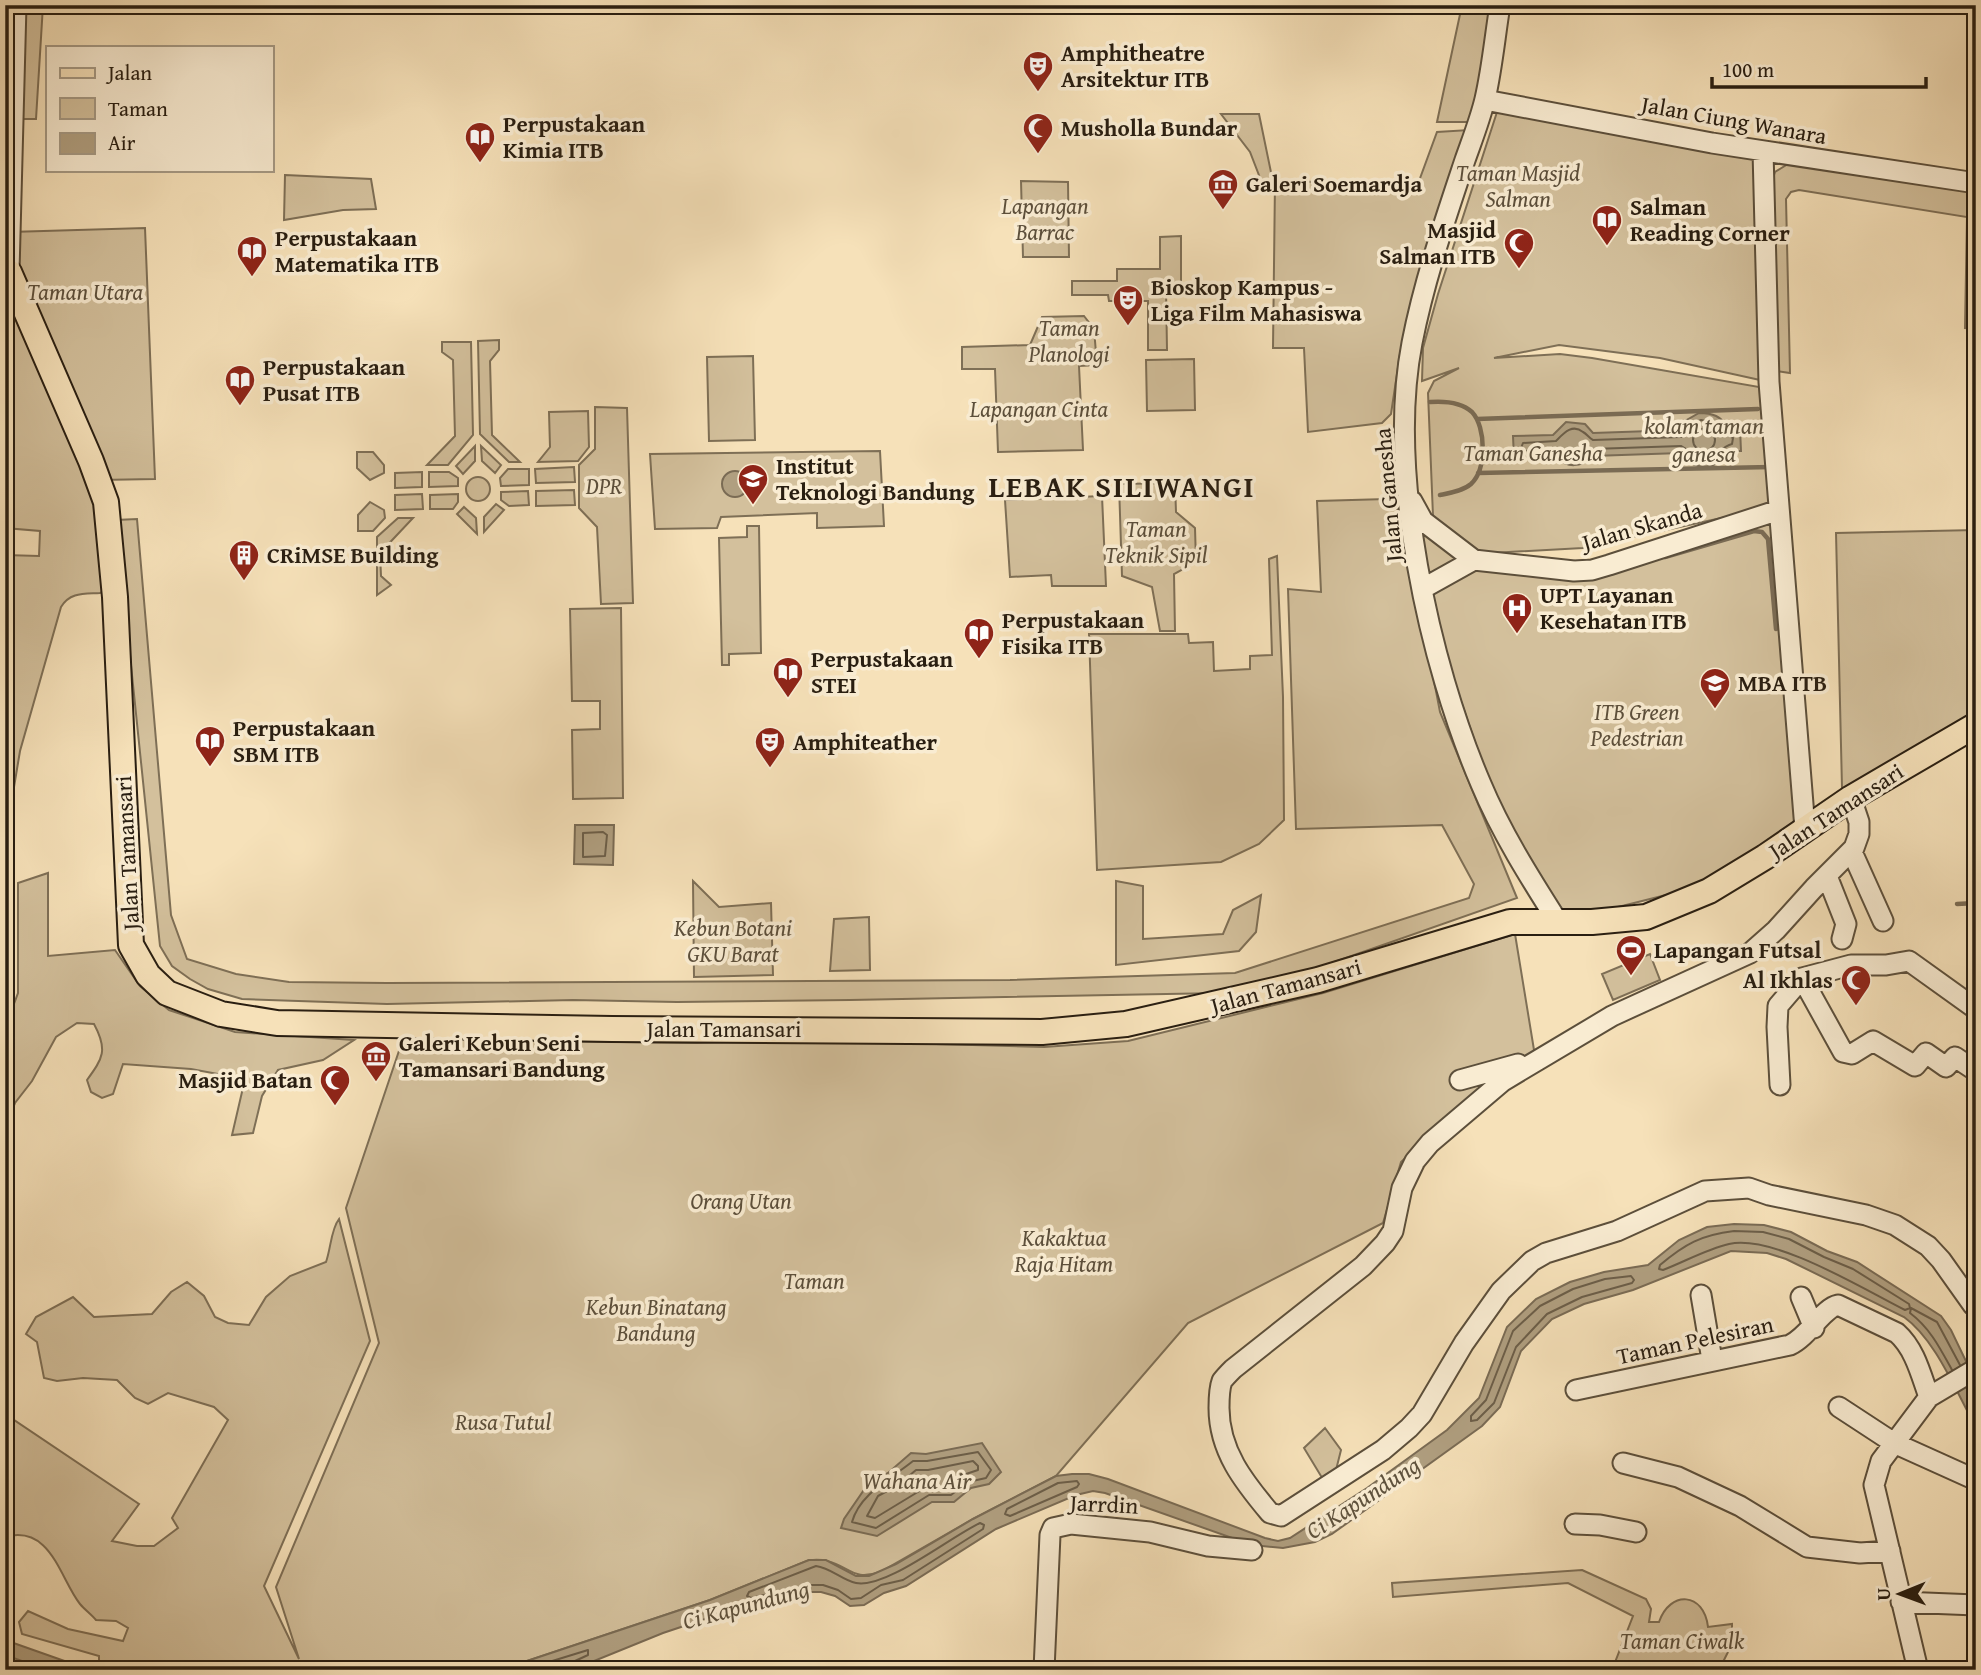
<svg xmlns="http://www.w3.org/2000/svg" width="1981" height="1675" font-family="'Gentium Book Plus',serif">
<rect width="100%" height="100%" fill="#f6e1b9"/>
<filter id="stains"><feTurbulence type="fractalNoise" baseFrequency=".00286" numOctaves="4"/><feColorMatrix values="0 0 0 0 .2 0 0 0 0 .09 0 0 0 0 .02 0 0 0 .5 -.17"/></filter>
<radialGradient id="worn" r=".72"><stop offset=".6" stop-color="#630" stop-opacity="0"/><stop offset="1" stop-color="#630" stop-opacity=".3"/></radialGradient>
<path fill="#d3c09c" stroke="#7e6f56" stroke-width="2" d="M23,5H43L36,119H19Z
M1462,5H1492L1472,122H1437Z
M1497,112L1662,133L1763,151L1769,382L1660,358L1559,345L1494,358L1560,354L1592,358L1765,388L1772,507L1583,548L1473,554L1433,516L1428,393L1434,381L1459,368L1422,381L1423,348L1438,294Z
M1221,114H1259L1273,182L1262,183L1250,152Z
M1469,130L1444,196L1413,295L1400,354L1391,414L1382,423L1308,432L1304,348H1273L1275,182L1419,181L1437,132Z
M1788,164L1976,189V329L1965,328L1967,217L1799,190L1791,192L1786,199L1790,373L1777,371L1770,187L1775,172Z
M285,175L371,179L376,209L343,210L284,220Z
M1021,181L1068,182L1069,257H1023Z
M145,228L155,479L99,480L9,272L10,232Z
M1181,236V287L1166,288L1167,350H1148V301H1109L1108,295H1072V281H1117V269H1160V237Z
M5,290L96,501L103,591L100,593C84,594 70,592 61,607L20,751L14,787L9,864L5,869V555L39,556L40,531L5,528Z
M1084,316L1094,329L1097,365L1079,366L1083,450L998,452L995,369H962V347L1030,345L1042,317Z
M499,340V350L490,361L492,435L520,462H509L480,434L478,341Z
M442,342H471L473,435L448,465H427L455,436L453,360L442,352Z
M753,356L755,440L709,441L707,357Z
M1194,359L1195,410L1147,411L1146,360Z
M595,407L627,408L633,603L601,604L597,527L579,508V465L595,449Z
M588,411L589,447L578,461L538,462L550,447L549,412Z
M475,446V461L463,474L456,466Z
M481,446L501,465L495,473L482,461Z
M880,451L884,526L817,528V513L721,517L717,528L655,529L650,454Z
M357,452H373L384,465V473L370,480L357,468Z
M574,467L575,482L536,483L535,469Z
M508,469H529V485L501,486L500,478Z
M422,472V487L395,488V473Z
M429,472H449L458,478V486L429,487Z
M466 489a12 12 0 1 1 24 0a12 12 0 1 1-24 0Z
M1175,483L1176,512L1195,528L1196,562L1174,574L1175,631H1160L1152,587L1122,576L1119,484Z
M574,490L575,505L536,506V491Z
M528,491L529,505L509,506L501,500V492Z
M422,494L423,509L395,510V495Z
M458,494V502L453,509H430V495Z
M1102,496L1106,586H1052L1051,575L1010,577L1005,500Z
M1387,499L1402,514L1440,712L1517,898L1320,967L1221,993L850,1000L677,1002L573,1000L387,1004L242,999L208,989L190,979L172,966L160,946L116,520L137,519L171,915L187,959L236,974L289,982L387,983L1010,980L1235,973L1469,898L1474,884L1442,825L1296,829L1288,589L1321,592L1317,501Z
M370,502L384,510L385,518L373,531H358V515Z
M496,504L504,510L484,532V517Z
M464,507L476,518L477,534L457,514Z
M398,518H413L380,553L381,576L391,585L377,595V537Z
M1776,520L1805,829L1682,891L1558,922L1489,783L1423,590L1474,565L1594,573Z
M1418,522L1466,556L1424,586Z
M747,526H759L761,653L729,654V665H722L719,538L747,537Z
M1976,530V718L1853,792L1842,788L1836,533Z
M1277,556L1283,697L1284,820L1259,844L1221,862L1097,870L1089,634H1188L1189,643L1213,642L1214,671L1250,669V656L1272,655L1269,559Z
M621,608L623,798L573,799L572,730L600,729V701H572L570,609Z
M48,873V956L115,950L140,986L169,1010L235,1032L354,1040L323,1060L278,1070L262,1096L253,1133L232,1135L245,1079L191,1069L123,1064L113,1094L102,1098L91,1092L87,1080C103,1058 108,1050 94,1024L77,1023L56,1037L32,1081L15,1103L5,1127V1028L18,993V883Z
M693,881L719,907L771,903L773,975L694,977Z
M1116,881L1143,886V939L1223,934L1233,910L1261,895L1256,932L1239,951L1116,965Z
M869,917L870,970L830,971L834,919Z
M1515,934L1535,1056L1504,1073L1476,1092L1401,1162L1383,1223L1188,1323L1056,1476L973,1519L882,1571C853,1582 851,1567 827,1561C821,1559 814,1560 809,1560L710,1600L518,1664L495,1669L384,1670L265,1665L212,1670H99V1656L22,1634L19,1622L28,1611L68,1629L123,1641L128,1628L116,1621L96,1620C91,1614 85,1610 80,1604C60,1579 51,1524 5,1537V1414L139,1504L112,1541L137,1546H154L178,1528L172,1518L228,1420L214,1407L168,1393L148,1404L135,1398L117,1380L83,1378L57,1381L44,1378L37,1342L26,1334L36,1317L73,1297L94,1317L152,1314L171,1292L187,1282L204,1296L215,1317L228,1323L249,1325L266,1297L290,1276L326,1262C331,1248 331,1229 339,1219L370,1341L264,1586L299,1659L276,1587L379,1343L346,1208L403,1039L696,1043L789,1040L1044,1047L1128,1041L1323,993Z
M1650,954L1660,980L1613,1000L1602,974Z
M1325,1428L1341,1450L1336,1470L1324,1481L1304,1448Z
M1582,1570L1646,1599L1651,1609L1649,1622H1659C1670,1590 1704,1592 1708,1627L1732,1624V1644L1719,1670H1612L1633,1616L1568,1583L1393,1597L1392,1583Z"/>
<path fill="#b09f80" stroke="#7a6b54" stroke-width="2" d="M1699,413C1713,413 1721,416 1728,428H1740L1741,451H1728C1719,471 1692,472 1681,453L1592,456C1581,468 1567,468 1556,457L1514,458L1513,436L1553,435L1566,422L1585,424L1593,433L1680,430L1685,421Z
M722 484a13 13 0 1 1 26 0a13 13 0 1 1-26 0Z
M575,825H614L613,865L574,864Z
M1734,1224L1764,1225L1791,1232L1827,1251L1857,1262L1941,1316L1951,1330L1976,1382V1427C1956,1392 1936,1340 1904,1317L1786,1259L1767,1253L1731,1251L1633,1290L1584,1304L1552,1319L1521,1351L1500,1407L1482,1426L1332,1534L1315,1542L1283,1548L1252,1545L1105,1493L1093,1491L1076,1495L996,1529L906,1586L884,1593L864,1605L850,1606L835,1596L821,1592H806L726,1612L663,1633L572,1670H487L518,1664L710,1600L809,1560H826L856,1576H869L896,1564L973,1519L1056,1476L1072,1474H1089L1108,1479L1265,1538L1278,1541L1290,1538L1367,1488L1447,1430L1479,1398L1507,1327L1536,1299L1570,1282L1604,1272L1648,1265L1679,1240L1707,1227Z
M982,1443L1001,1472L989,1484L971,1488L954,1502H932L877,1536L841,1528L844,1519L868,1484L888,1473L911,1453L926,1454Z
M5,1640L90,1670H47L5,1655Z
M265,1665L369,1669L384,1670H212Z"/>
<g fill="none" stroke-linecap="round" stroke-linejoin="round">
<path stroke="#6c5e48" stroke-width="2" d="M1701,420L1716,423L1723,433L1733,438L1732,444C1718,447 1712,467 1695,458C1689,454 1688,449 1681,446L1592,449L1574,459L1566,457L1556,450L1524,451L1521,448L1523,443L1556,441C1563,434 1572,423 1583,432C1587,434 1589,438 1593,440L1681,437C1690,433 1690,423 1701,420Z
M1693 440a11 11 0 1 1 22 0a11 11 0 1 1-22 0Z
M603,832L607,835L605,856L583,857V833Z
M1734,1231L1763,1232L1789,1239L1824,1257L1853,1269L1909,1304L1910,1308L1905,1310C1863,1289 1774,1234 1729,1244C1707,1249 1684,1262 1663,1270L1659,1269L1660,1265C1685,1244 1701,1235 1734,1231Z
M1631,1276L1634,1280L1632,1283L1582,1297L1547,1314L1516,1347L1494,1403L1477,1420L1471,1421V1416L1486,1400L1513,1331L1540,1306L1573,1289L1605,1279Z
M1952,1370C1940,1348 1930,1328 1910,1313L1911,1308L1937,1322L1960,1365
M978,1452L991,1470L986,1478L968,1482L951,1495H929L876,1528L852,1522C860,1493 891,1479 913,1461H927Z
M973,1461L978,1466V1470L963,1475L948,1486L926,1487L875,1518L867,1516L878,1496L898,1485L916,1470H928Z
M1077,1481L1079,1484L1077,1487L1010,1516L1005,1514L1007,1509L1058,1483Z
M980,1523L984,1525L983,1529L903,1580L881,1585L861,1598L851,1599L838,1590L823,1585H807L751,1598L747,1596L749,1592L816,1566C831,1568 842,1580 856,1583C886,1589 950,1537 980,1523Z
M523,1670L588,1650V1655L575,1661L572,1670"/>
<path stroke="#7a6b54" stroke-width="4.5" d="M1430,402C1444,401 1461,402 1472,412C1486,427 1487,469 1471,484C1463,491 1450,493 1440,495
M1477,419L1758,409
M1478,473L1771,467
M1665,557L1754,531L1762,532L1768,539L1776,629
M1957,904L1976,903"/>
<g stroke="#5c4f3b" stroke-width="23">
<path id="minor" d="M1500,5C1495,36 1492,69 1485,99C1480,120 1472,140 1465,160C1445,220 1424,281 1412,343C1387,472 1429,663 1481,784C1501,832 1530,878 1558,922
M1485,100L1712,143L1976,183
M1763,151L1769,382L1805,829
M9,272L16,5
M1412,501L1423,521L1474,560L1574,571L1592,570L1609,565L1779,510
M1422,589L1474,560
M1851,798L1859,822V834L1854,848L1814,888L1776,930L1750,953L1612,1016L1503,1081L1430,1143L1415,1161L1402,1188L1393,1231L1385,1243L1363,1266L1233,1369C1230,1372 1225,1377 1222,1381C1219,1389 1219,1400 1219,1408C1219,1451 1244,1482 1270,1513L1281,1516L1383,1450L1409,1428L1422,1414L1464,1343L1501,1291L1532,1261L1546,1253L1617,1231L1705,1191L1749,1188L1769,1195L1866,1215L1895,1225L1928,1246L1941,1260L1973,1305
M1852,852L1883,921
M1827,876L1846,924L1842,939
M1802,978L1843,1052L1852,1054L1873,1041L1915,1066L1926,1053L1946,1067L1955,1057L1976,1071
M1802,978L1851,965H1886L1909,961L1976,1009
M1460,1080L1518,1064
M1780,1085L1777,1027L1778,1006L1802,978
M1701,1295L1712,1360
M1801,1297L1814,1328
M1576,1390L1790,1345C1809,1336 1823,1308 1838,1305L1897,1333C1915,1349 1921,1375 1929,1397
M1839,1407L1894,1443L1976,1480
M1623,1463L1678,1477L1740,1506L1807,1547L1860,1553L1890,1551
M1575,1524L1600,1525L1636,1532
M1901,1602L1976,1605
M1044,1670L1050,1535L1053,1528L1071,1524L1150,1532L1208,1546L1252,1550
M1918,1670L1874,1485L1881,1461L1929,1397L1976,1369"/>
</g>
<g stroke="#291e11" stroke-width="28">
<path id="major" d="M5,270L9,272L91,461L106,502L115,597L131,945L148,975L167,993L221,1014L277,1023L612,1029L1042,1032L1126,1024L1318,980L1510,922H1592L1646,917L1709,891L1765,857L1851,798L1976,725"/>
</g>
<use href="#minor" stroke="#f9ecd2" stroke-width="19"/>
<use href="#major" stroke="#f6e1b9" stroke-width="24"/>
</g>
<defs>
<g id="theatre-pin" transform="scale(1.575)"><path d="M0 17L-7.5 6A9.5 9.5 0 1 1 7.5 6Z" fill="#8f2418" stroke="#f9ecd2"/><path d="M-5-5.5Q0-4 5-5.5V0Q5 5 0 6Q-5 5-5 0ZM-3.3-2.5H-1v1.5H-3.3ZM1-2.5H3.3v1.5H1ZM-2.8 1Q0 5.5 2.8 1Z" fill="#fff"/></g>
<g id="mosque-pin" transform="scale(1.575)"><path d="M0 17L-7.5 6A9.5 9.5 0 1 1 7.5 6Z" fill="#8f2418" stroke="#f9ecd2"/><path d="M3.5-4.9A6 6 0 1 0 3.5 4.9A5 5 0 1 1 3.5-4.9Z" fill="#fff"/></g>
<g id="library-pin" transform="scale(1.575)"><path d="M0 17L-7.5 6A9.5 9.5 0 1 1 7.5 6Z" fill="#8f2418" stroke="#f9ecd2"/><path d="M-6-4Q-3-5.5-.7-3.5V5Q-3 3-6 4ZM6-4Q3-5.5 .7-3.5V5Q3 3 6 4Z" fill="#fff"/></g>
<g id="museum-pin" transform="scale(1.575)"><path d="M0 17L-7.5 6A9.5 9.5 0 1 1 7.5 6Z" fill="#8f2418" stroke="#f9ecd2"/><path d="M0-6L6-3V-2H-6V-3ZM-5-1h2V3h-2ZM-1-1h2V3h-2ZM3-1h2V3H3ZM-6 4H6V6H-6Z" fill="#fff"/></g>
<g id="university-pin" transform="scale(1.575)"><path d="M0 17L-7.5 6A9.5 9.5 0 1 1 7.5 6Z" fill="#8f2418" stroke="#f9ecd2"/><path d="M0-5L7-2L0 1L-7-2ZM-4 1L0 2.5L4 1V4Q0 6-4 4Z" fill="#fff"/></g>
<g id="building-pin" transform="scale(1.575)"><path d="M0 17L-7.5 6A9.5 9.5 0 1 1 7.5 6Z" fill="#8f2418" stroke="#f9ecd2"/><path d="M-4-6H4V6H1V3H-1V6H-4ZM-2.5-4.3h1.7v1.8h-1.7ZM.8-4.3h1.7v1.8H.8ZM-2.5-1h1.7V.8h-1.7ZM.8-1h1.7V.8H.8Z" fill="#fff"/></g>
<g id="hospital-pin" transform="scale(1.575)"><path d="M0 17L-7.5 6A9.5 9.5 0 1 1 7.5 6Z" fill="#8f2418" stroke="#f9ecd2"/><path d="M-5-5h3v3.5h4V-5h3V5h-3V1.5h-4V5h-3Z" fill="#fff"/></g>
<g id="stadium-pin" transform="scale(1.575)"><path d="M0 17L-7.5 6A9.5 9.5 0 1 1 7.5 6Z" fill="#8f2418" stroke="#f9ecd2"/><path d="M0-5a6.5 5 0 1 0 0 10a6.5 5 0 1 0 0-10ZM-3.5-1.8h7v3.6h-7Z" fill="#fff"/></g>
</defs>
<g fill-rule="evenodd">
<use href="#theatre-pin" x="1038" y="66"/>
<use href="#mosque-pin" x="1038" y="128"/>
<use href="#library-pin" x="480" y="137"/>
<use href="#museum-pin" x="1223" y="184"/>
<use href="#library-pin" x="1607" y="220"/>
<use href="#mosque-pin" x="1519" y="243"/>
<use href="#library-pin" x="252" y="251"/>
<use href="#theatre-pin" x="1128" y="300"/>
<use href="#library-pin" x="240" y="380"/>
<use href="#university-pin" x="753" y="479"/>
<use href="#building-pin" x="244" y="555"/>
<use href="#hospital-pin" x="1517" y="608"/>
<use href="#library-pin" x="979" y="633"/>
<use href="#library-pin" x="788" y="672"/>
<use href="#university-pin" x="1715" y="683"/>
<use href="#library-pin" x="210" y="741"/>
<use href="#theatre-pin" x="770" y="742"/>
<use href="#stadium-pin" x="1631" y="950"/>
<use href="#mosque-pin" x="1856" y="980"/>
<use href="#museum-pin" x="376" y="1056"/>
<use href="#mosque-pin" x="335" y="1080"/>
</g>
<g text-anchor="middle" stroke-width="7" stroke-linejoin="round" paint-order="stroke">
<g font-size="23" font-weight="bold" fill="#291e11" stroke="#f9ecd2" text-anchor="start">
<text x="1061" y="61">Amphitheatre<tspan x="1061" dy="26">Arsitektur ITB</tspan></text>
<text x="503" y="132">Perpustakaan<tspan x="503" dy="26">Kimia ITB</tspan></text>
<text x="1061" y="136">Musholla Bundar</text>
<text x="1246" y="192">Galeri Soemardja</text>
<text x="1630" y="215">Salman<tspan x="1630" dy="26">Reading Corner</tspan></text>
<text x="1496" y="238" text-anchor="end">Masjid<tspan x="1496" dy="26">Salman ITB</tspan></text>
<text x="275" y="246">Perpustakaan<tspan x="275" dy="26">Matematika ITB</tspan></text>
<text x="1151" y="295">Bioskop Kampus -<tspan x="1151" dy="26">Liga Film Mahasiswa</tspan></text>
<text x="263" y="375">Perpustakaan<tspan x="263" dy="26">Pusat ITB</tspan></text>
<text x="776" y="474">Institut<tspan x="776" dy="26">Teknologi Bandung</tspan></text>
<text x="267" y="563">CRiMSE Building</text>
<text x="1540" y="603">UPT Layanan<tspan x="1540" dy="26">Kesehatan ITB</tspan></text>
<text x="1002" y="628">Perpustakaan<tspan x="1002" dy="26">Fisika ITB</tspan></text>
<text x="811" y="667">Perpustakaan<tspan x="811" dy="26">STEI</tspan></text>
<text x="1738" y="691">MBA ITB</text>
<text x="233" y="736">Perpustakaan<tspan x="233" dy="26">SBM ITB</tspan></text>
<text x="793" y="750">Amphiteather</text>
<text x="1654" y="958">Lapangan Futsal</text>
<text x="1833" y="988" text-anchor="end">Al Ikhlas</text>
<text x="399" y="1051">Galeri Kebun Seni<tspan x="399" dy="26">Tamansari Bandung</tspan></text>
<text x="312" y="1088" text-anchor="end">Masjid Batan</text>
</g>
<g font-size="23" fill="#291e11" stroke="#f9ecd2">
<text transform="translate(1734 120) rotate(10)" y="8">Jalan Ciung Wanara</text>
<text transform="translate(1388 495) rotate(-95)" y="8">Jalan Ganesha</text>
<text transform="translate(1642 526) rotate(-16)" y="8">Jalan Skanda</text>
<text transform="translate(1836 811) rotate(-33)" y="8">Jalan Tamansari</text>
<text transform="translate(127 853) rotate(-93)" y="8">Jalan Tamansari</text>
<text transform="translate(1286 986) rotate(-15)" y="8">Jalan Tamansari</text>
<text x="724" y="1037">Jalan Tamansari</text>
<text transform="translate(1695 1340) rotate(-12)" y="8">Taman Pelesiran</text>
<text transform="translate(1104 1504) rotate(3)" y="8">Jarrdin</text>
</g>
<g font-size="23" font-style="italic" fill="#5c4f3b" stroke="#f9ecd2">
<text x="1518" y="181">Taman Masjid<tspan x="1518" dy="26">Salman</tspan></text>
<text x="1045" y="214">Lapangan<tspan x="1045" dy="26">Barrac</tspan></text>
<text x="85" y="300">Taman Utara</text>
<text x="1069" y="336">Taman<tspan x="1069" dy="26">Planologi</tspan></text>
<text x="1039" y="417">Lapangan Cinta</text>
<text x="1533" y="461">Taman Ganesha</text>
<text x="604" y="494">DPR</text>
<text x="1156" y="537">Taman<tspan x="1156" dy="26">Teknik Sipil</tspan></text>
<text x="1637" y="720">ITB Green<tspan x="1637" dy="26">Pedestrian</tspan></text>
<text x="733" y="936">Kebun Botani<tspan x="733" dy="26">GKU Barat</tspan></text>
<text x="741" y="1209">Orang Utan</text>
<text x="1064" y="1246">Kakaktua<tspan x="1064" dy="26">Raja Hitam</tspan></text>
<text x="814" y="1289">Taman</text>
<text x="656" y="1315">Kebun Binatang<tspan x="656" dy="26">Bandung</tspan></text>
<text x="503" y="1430">Rusa Tutul</text>
<text x="1682" y="1649">Taman Ciwalk</text>
</g>
<g font-size="24" font-style="italic" fill="#5f523d" stroke="#f9ecd2">
<text x="1704" y="434">kolam taman<tspan x="1704" dy="28">ganesa</tspan></text>
<text x="917" y="1489">Wahana Air</text>
<text transform="translate(1363 1498) rotate(-33)" y="8">Ci Kapundung</text>
<text transform="translate(746 1605) rotate(-15)" y="8">Ci Kapundung</text>
</g>
<g font-size="30" font-weight="bold" letter-spacing="2" fill="#291e11" stroke="#f9ecd2">
<text x="1122" y="497">LEBAK SILIWANGI</text>
</g>
</g>
<rect width="1981" height="1675" fill="none" stroke="#f6e1b9" stroke-width="28"/>
<rect x="7" y="7" width="1967" height="1661" fill="none" stroke="#291e11" stroke-width="3.5"/>
<rect x="14" y="14" width="1953" height="1647" fill="none" stroke="#291e11" stroke-width="2"/>
<rect x="46" y="46" width="228" height="126" fill="#f9ecd2" stroke="#a69a85" stroke-width="2"/>
<rect x="60" y="68" width="35" height="10" fill="#f6e1b9" stroke="#a69a85" stroke-width="2"/>
<text x="108" y="80" font-size="21" fill="#291e11">Jalan</text>
<rect x="60" y="98" width="35" height="21" fill="#d3c09c" stroke="#a69a85" stroke-width="2"/>
<text x="108" y="116" font-size="21" fill="#291e11">Taman</text>
<rect x="60" y="133" width="35" height="21" fill="#b09f80" stroke="#a69a85" stroke-width="2"/>
<text x="108" y="150" font-size="21" fill="#291e11">Air</text>
<g transform="translate(1900 1594) rotate(269)" stroke="#f9ecd2" stroke-width="5" paint-order="stroke">
<path d="M0-5L12 26L0 18L-12 26Z" fill="#291e11"/>
<text y="-10" font-size="19" font-weight="bold" text-anchor="middle" fill="#291e11">U</text>
</g>
<path d="M1712 77v10h214v-10" fill="none" stroke="#291e11" stroke-width="3.5"/>
<text x="1722" y="77" font-size="21" fill="#291e11" stroke="#f9ecd2" stroke-width="5" paint-order="stroke">100 m</text>
<rect width="100%" height="100%" filter="url(#stains)"/>
<rect width="100%" height="100%" fill="url(#worn)"/>
</svg>
